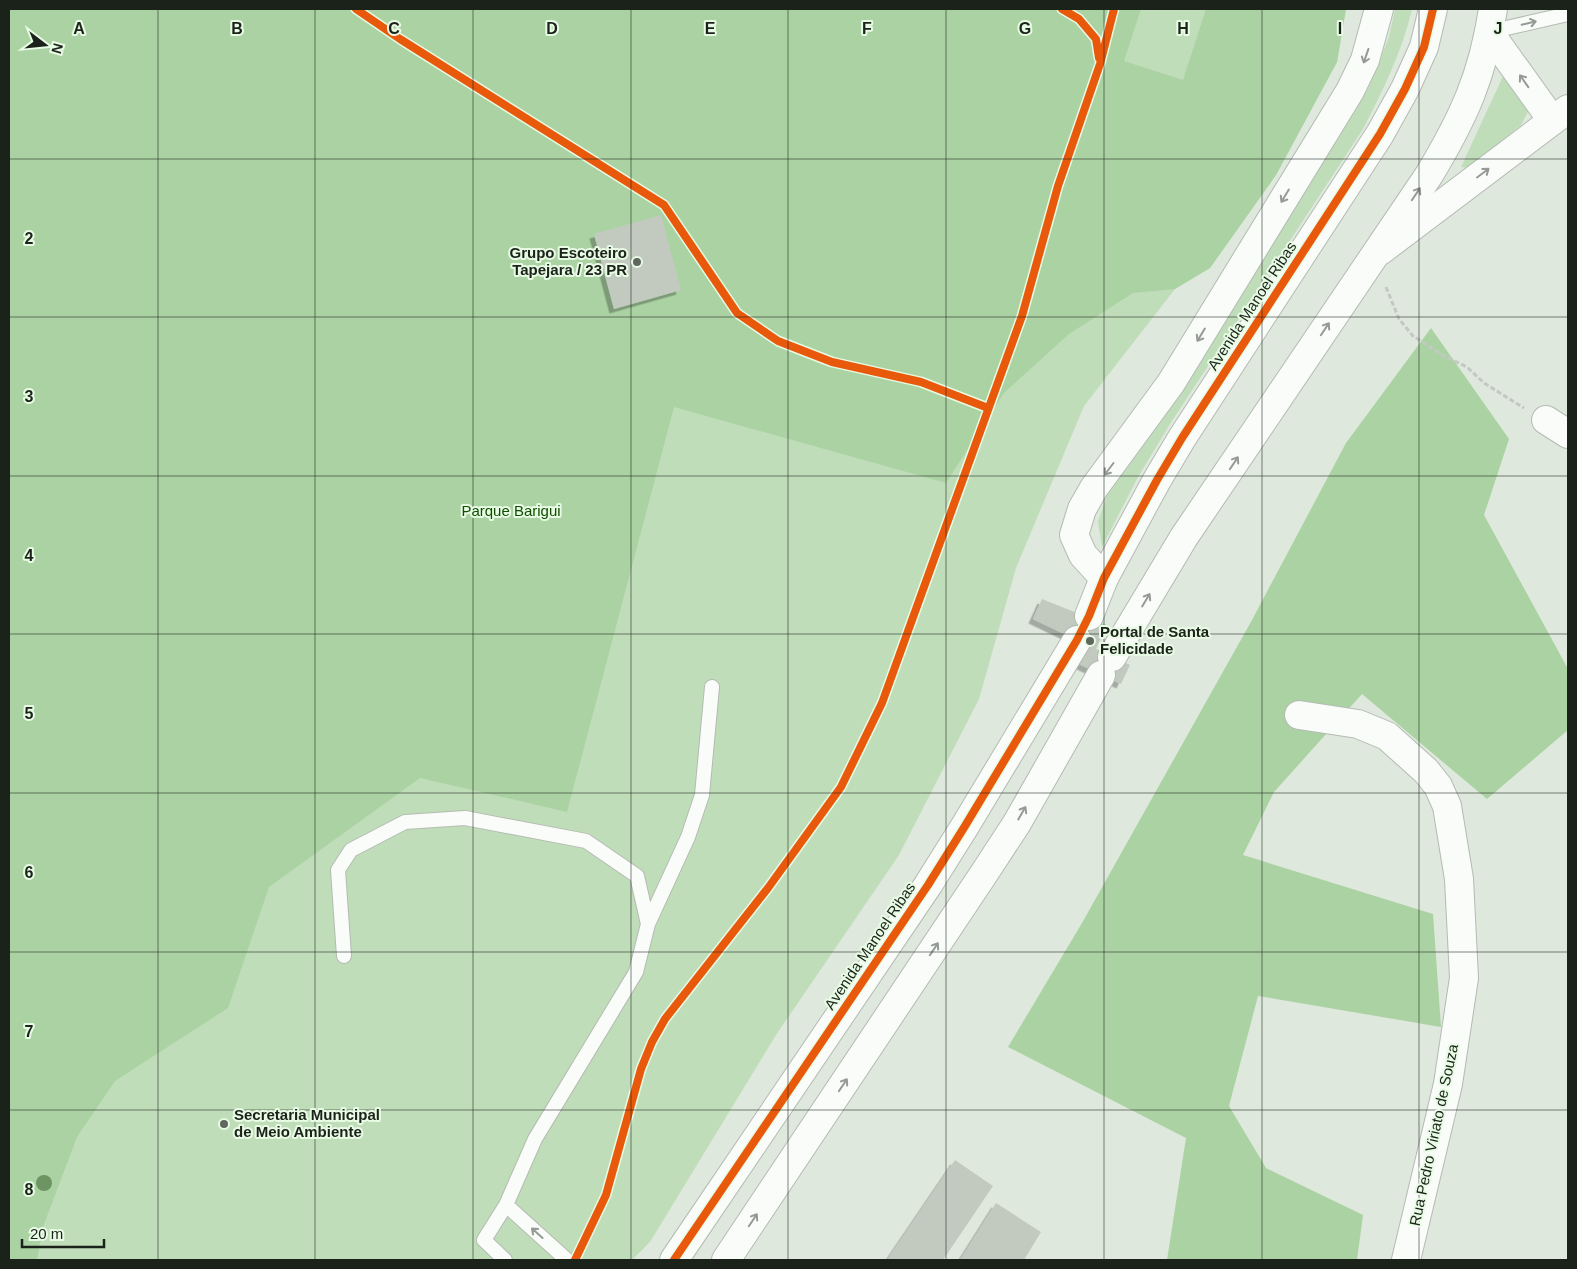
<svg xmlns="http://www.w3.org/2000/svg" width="1577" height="1269" font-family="Helvetica,sans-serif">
<defs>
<filter id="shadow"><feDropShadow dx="-4.5" dy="4.5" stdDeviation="0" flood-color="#0004"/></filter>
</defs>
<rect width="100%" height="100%" fill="#dee8dc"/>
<path fill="#c0ddba" d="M9,9H1346L1337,62L1276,175L1210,268L1175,289L1084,406L1016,568L979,699L899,855L776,1035L650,1242L632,1260H9Z
M1395,9H1412C1402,52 1383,90 1363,129L1170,424L1138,477L1102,547L1098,522L1107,495L1193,365L1369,87L1389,37Z
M1504,74L1530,108L1521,125L1469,168L1461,167Z"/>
<path fill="#abd2a3" d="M9,9H1141L1124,61L1183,80L1206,9H1346L1337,62L1276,175L1210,268L1175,289L1133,293L1069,334L1004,393L946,483L674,407L567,812L420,778L269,887L228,1008L115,1081L77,1137L43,1227L37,1260H9Z
M1431,328L1509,439L1484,515L1568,669V730L1487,799L1362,694L1274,792L1243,855L1433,914L1441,1027L1258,996L1229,1106L1266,1168L1363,1215L1357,1260H1167L1186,1138L1008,1047L1082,923L1252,620L1346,443Z"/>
<path fill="#c2cac0" filter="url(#shadow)" d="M661,215L681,290L614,309L594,234Z
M1042,599L1107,625L1096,649L1130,665L1121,684L1073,661L1077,640L1033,619Z
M955,1160L993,1186L943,1260H887Z
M996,1203L1041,1232L1024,1260H960Z"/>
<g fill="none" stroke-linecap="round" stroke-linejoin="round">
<g stroke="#b4bbb2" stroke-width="16">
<path id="service" d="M1489,32L1568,14
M648,924L688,837L702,795L712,687
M344,956L338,870L351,850L405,822L465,818L586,841L637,876L648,924L636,972L535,1139L506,1205L484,1240L505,1260
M506,1205L567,1260"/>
</g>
<g stroke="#b4bbb2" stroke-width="30">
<path id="minor" d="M1489,32L1552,120
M1380,251L1568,109
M1546,420L1568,434
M1104,578L1083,555L1074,535L1082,509L1094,488L1171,383L1350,91L1365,60L1379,9
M1299,715L1358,724L1387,736L1426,771L1438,786L1447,806L1459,879L1464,978L1448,1084L1406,1260"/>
</g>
<g stroke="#b4bbb2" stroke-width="30">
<path id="primary" d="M1089,616L1104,578L1157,480L1182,438L1380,134L1405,89L1424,47L1433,9
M1112,657L1184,537L1429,175C1464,117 1483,75 1493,9
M674,1260L928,885L965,826L1077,640
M726,1260L985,872L1017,823L1101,675"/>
</g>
<path stroke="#c4c8c3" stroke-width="3" stroke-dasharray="5 2.5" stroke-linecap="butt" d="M1386,287L1399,319L1413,336L1444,356L1467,367L1484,383L1524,408"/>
<use href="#service" stroke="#fafcfa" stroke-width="14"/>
<use href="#minor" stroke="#fafcfa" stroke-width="28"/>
<use href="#primary" stroke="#fafcfa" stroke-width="28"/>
<g stroke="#e8fbe4" stroke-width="11">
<path id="cycleway" d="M356,9L400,39L664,205L737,313L778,341L832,362L921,382L988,408
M1062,9L1079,19L1096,39L1099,58
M575,1260L606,1195L641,1069L652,1042L665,1019L768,888L841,787L882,703L1022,316L1058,186L1100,64L1114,9
M674,1260L928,885L965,826L1077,640L1089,616L1104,578L1157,480L1182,438L1380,134L1405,89L1424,47L1433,9"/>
</g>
<use href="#cycleway" stroke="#e8590c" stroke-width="8"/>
</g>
<circle fill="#6d9463" cx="44" cy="1183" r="8"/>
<defs><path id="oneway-shaft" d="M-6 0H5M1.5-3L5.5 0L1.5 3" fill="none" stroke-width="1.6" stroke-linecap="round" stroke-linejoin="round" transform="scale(1.25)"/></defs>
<g stroke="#969a95">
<use href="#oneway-shaft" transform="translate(1529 23) rotate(-13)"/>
<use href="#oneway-shaft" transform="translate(1366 56) rotate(109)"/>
<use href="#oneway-shaft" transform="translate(1524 81) rotate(-125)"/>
<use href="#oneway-shaft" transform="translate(1483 173) rotate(-37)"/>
<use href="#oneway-shaft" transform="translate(1416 194) rotate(-56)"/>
<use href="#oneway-shaft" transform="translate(1285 196) rotate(121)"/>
<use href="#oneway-shaft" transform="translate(1325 329) rotate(-56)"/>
<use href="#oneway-shaft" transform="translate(1201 335) rotate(121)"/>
<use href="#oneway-shaft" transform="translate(1234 463) rotate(-56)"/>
<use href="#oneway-shaft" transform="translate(1109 469) rotate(127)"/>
<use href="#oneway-shaft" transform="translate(1146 600) rotate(-59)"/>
<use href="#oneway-shaft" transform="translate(1022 813) rotate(-60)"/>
<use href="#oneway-shaft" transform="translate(934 949) rotate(-56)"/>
<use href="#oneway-shaft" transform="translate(843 1085) rotate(-56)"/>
<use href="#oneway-shaft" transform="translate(753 1220) rotate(-56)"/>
<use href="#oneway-shaft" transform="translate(537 1233) rotate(-138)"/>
</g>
<path fill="none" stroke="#1b221a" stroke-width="1" stroke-opacity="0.55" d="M158,9V1260M315,9V1260M473,9V1260M631,9V1260M788,9V1260M946,9V1260M1104,9V1260M1262,9V1260M1419,9V1260M9,159H1568M9,317H1568M9,476H1568M9,634H1568M9,793H1568M9,952H1568M9,1110H1568"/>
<g fill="#5f675e" stroke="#e8fbe4" stroke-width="2">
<circle cx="637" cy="262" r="5"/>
<circle cx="1090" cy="641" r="5"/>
<circle cx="224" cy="1124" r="5"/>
</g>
<g text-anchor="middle" stroke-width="4" stroke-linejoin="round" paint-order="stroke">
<g font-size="15" font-weight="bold" fill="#1b221a" stroke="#e8fbe4" text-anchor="start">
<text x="627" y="258" text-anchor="end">Grupo Escoteiro<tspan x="627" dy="17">Tapejara / 23 PR</tspan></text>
<text x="1100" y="637">Portal de Santa<tspan x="1100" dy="17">Felicidade</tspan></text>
<text x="234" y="1120">Secretaria Municipal<tspan x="234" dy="17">de Meio Ambiente</tspan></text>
</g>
<g font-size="15" fill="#1b221a" stroke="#e8fbe4">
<text transform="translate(1252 306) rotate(-57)" y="5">Avenida Manoel Ribas</text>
<text transform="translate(870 946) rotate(-56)" y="5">Avenida Manoel Ribas</text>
<text transform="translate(1434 1135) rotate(-78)" y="5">Rua Pedro Viriato de Souza</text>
</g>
<g font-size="15" fill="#104f00" stroke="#e8fbe4">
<text x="511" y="516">Parque Barigui</text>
</g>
</g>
<g font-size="16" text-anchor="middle" font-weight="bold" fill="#1b221a" stroke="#e8fbe4" stroke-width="4" stroke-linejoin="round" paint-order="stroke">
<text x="79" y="34">A</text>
<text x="237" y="34">B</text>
<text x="394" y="34">C</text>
<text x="552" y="34">D</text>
<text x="710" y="34">E</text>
<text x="867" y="34">F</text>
<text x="1025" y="34">G</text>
<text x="1183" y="34">H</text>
<text x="1340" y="34">I</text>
<text x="1498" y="34">J</text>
<text x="29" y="244">2</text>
<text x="29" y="402">3</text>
<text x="29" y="561">4</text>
<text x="29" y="719">5</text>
<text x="29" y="878">6</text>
<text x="29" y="1037">7</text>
<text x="29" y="1195">8</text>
</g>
<rect width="1577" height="1269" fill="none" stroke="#1b221a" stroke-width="20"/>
<g transform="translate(45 45) rotate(106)" stroke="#e8fbe4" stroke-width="4" paint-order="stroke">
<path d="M0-4L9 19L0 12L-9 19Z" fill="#1b221a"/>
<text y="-8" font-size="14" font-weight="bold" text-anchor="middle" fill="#1b221a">N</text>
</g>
<path d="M22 1239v8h82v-8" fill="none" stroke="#1b221a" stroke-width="2.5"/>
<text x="30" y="1239" font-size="15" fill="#1b221a" stroke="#e8fbe4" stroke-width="4" paint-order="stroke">20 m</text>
</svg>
